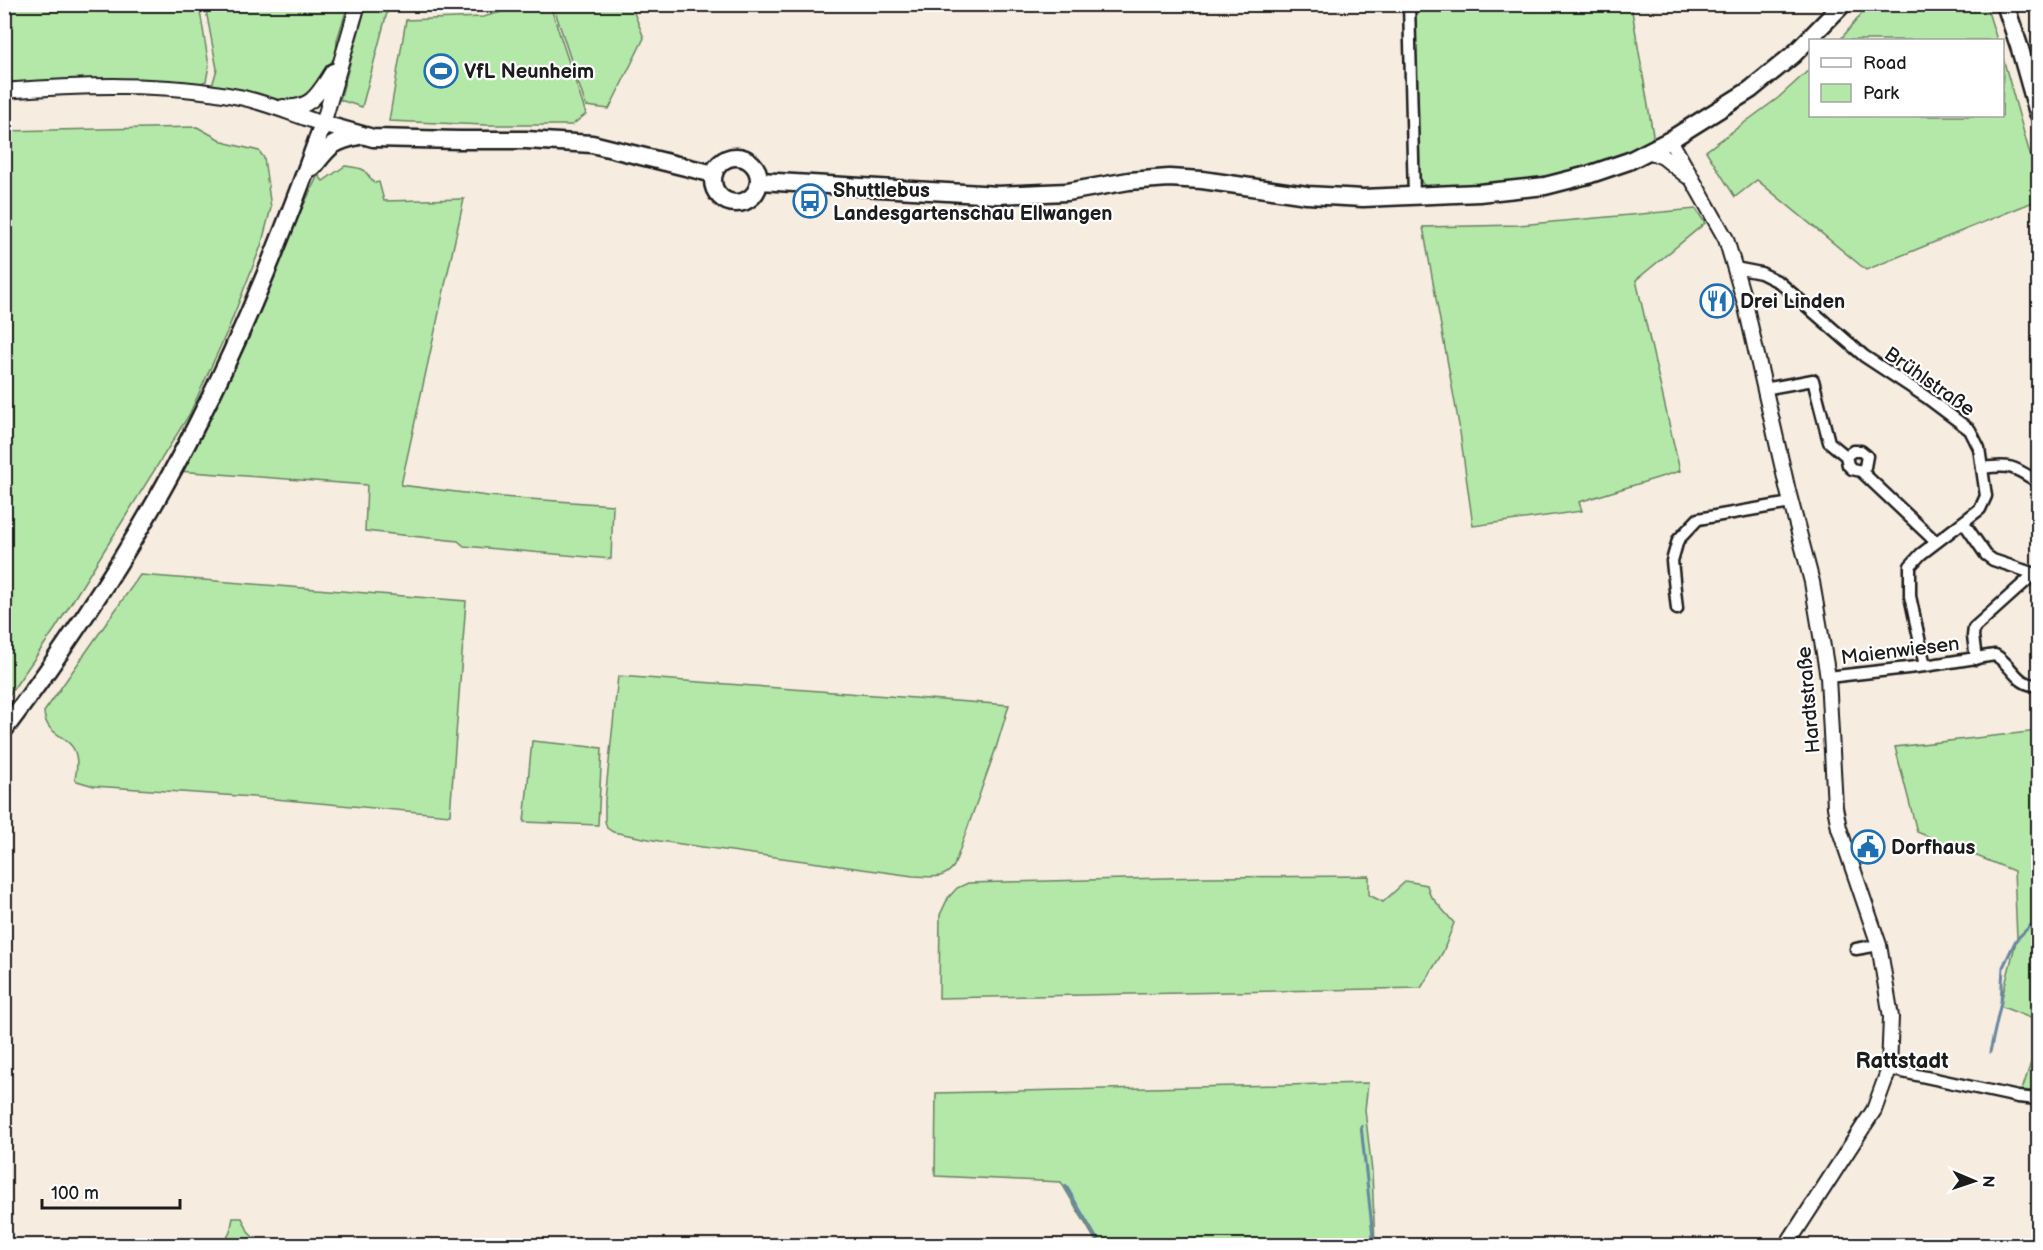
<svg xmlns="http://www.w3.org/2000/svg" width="2043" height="1250" font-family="'Balsamiq Sans',sans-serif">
<rect width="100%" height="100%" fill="#f6ecdf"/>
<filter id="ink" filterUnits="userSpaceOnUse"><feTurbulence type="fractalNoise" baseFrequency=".0167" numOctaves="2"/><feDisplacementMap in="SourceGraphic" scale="12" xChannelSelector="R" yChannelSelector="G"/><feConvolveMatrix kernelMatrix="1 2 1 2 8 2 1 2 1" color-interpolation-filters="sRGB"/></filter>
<g filter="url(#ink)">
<path fill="#b4e8a9" stroke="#688262" stroke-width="1.5" d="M4,5H199L209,66L206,81L201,83L132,80L5,82Z
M205,5H348L337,40L336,55L316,85L303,98L282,102L212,86L217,69Z
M366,5H389L362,107L340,100Z
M527,5H550L586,114L572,125H486L389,121L406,20L483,17Z
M553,5H631L644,38L609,109L586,106Z
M1414,5H1631L1653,135L1651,142C1579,181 1509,183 1431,191L1422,183L1419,173Z
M1869,5H1986L1997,40H1840Z
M2003,58L2038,183V200L1866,270L1757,180L1735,197L1706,151L1778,98L1810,69V116H2002Z
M197,127L226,143L259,151L264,158L271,208L261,246L227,332L189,415L55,629L5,701V131Z
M345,166C366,169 362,167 374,183L379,182L384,201L464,199L401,485L488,496L613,505L611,559L464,546L458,541L365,531L367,485L178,471L318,175L323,181Z
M1696,209L1705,223L1636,280L1680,471L1579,502L1582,511L1473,526L1459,425L1423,227L1519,225Z
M140,575L466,601L450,815L253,797L94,786L77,781L75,779C86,729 46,745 44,712Z
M618,676L1009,705L996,748L954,866C943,881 931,876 913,876L659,841L613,832L607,828L605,821V800Z
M2038,731V1021L2000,1006L2017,937L2014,871L1917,832L1895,747Z
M532,741L602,748L598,825L524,822Z
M1369,876V895L1383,902L1406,881L1427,885L1430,895L1454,923L1443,952L1421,988L939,998L940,915L948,898L957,888L968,883L1203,877Z
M2038,1041V1092L2022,1090Z
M1368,1083L1365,1110L1372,1172L1375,1245H1098L1061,1182L935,1176L936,1093Z
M233,1218H242L249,1233L261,1245H230L225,1242L230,1232Z"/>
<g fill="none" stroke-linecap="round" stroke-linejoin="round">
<path stroke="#6886a0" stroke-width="3" d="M1990,1052L2001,1002L2003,967L2016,940L2038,918
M1361,1126L1374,1246
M1066,1186L1101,1246"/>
<g stroke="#1c1c1c" stroke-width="15">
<path id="minor" d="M1409,4L1414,196
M1735,268L1761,273L1779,282L1864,356L1926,397L1970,430L1979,448L1986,496L1980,509L1921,554L1910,566V596L1925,666
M1764,389L1813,380L1829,442L1846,456L1848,465L1852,469L1861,471L1936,542
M1846,456L1853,451H1861L1867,456L1865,467L1861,471
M1983,468C2012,464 2014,467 2038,482
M1964,523L1986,555L1993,560L2038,575
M1677,609L1672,561L1678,540L1698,519L1791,503
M1976,659L1973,636L1974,628L2034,574
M1828,677L1925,666L1995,655C2012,664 2017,687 2038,685
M1856,949L1879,945
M1889,1069L2018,1097L2038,1099"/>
</g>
<g stroke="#1c1c1c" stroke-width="18">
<path id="tertiary" d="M4,91C81,85 164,82 239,97C268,103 295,115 323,124L358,4
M283,107C312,110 319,92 333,71
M1670,140L1726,239L1745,303L1788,491L1812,582L1828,677L1835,807L1839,828L1879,945L1891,1017L1889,1069L1874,1110L1786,1246
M1649,151L1663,157L1687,176"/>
</g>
<g stroke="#1c1c1c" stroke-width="21">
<path id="secondary" d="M2005,4L2020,49L2038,113
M713 180a23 23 0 1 1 46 0a23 23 0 1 1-46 0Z
M313,167C330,146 331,142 359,136
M760,181L998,195L1067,192L1129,181L1169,178L1202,180L1307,195L1363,198L1479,193L1545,186L1588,175L1629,161L1670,140L1750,90L1794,54L1843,4
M4,730C77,633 144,530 198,422C247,326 286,226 323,124L373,138L459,140H526L592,144L714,174"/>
</g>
<use href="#minor" stroke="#fff" stroke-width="10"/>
<use href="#tertiary" stroke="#fff" stroke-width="14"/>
<use href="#secondary" stroke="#fff" stroke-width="16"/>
</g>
</g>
<defs>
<g id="stadium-ring" transform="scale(1.725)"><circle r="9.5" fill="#fff" stroke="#1f6fb2" stroke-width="1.5"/><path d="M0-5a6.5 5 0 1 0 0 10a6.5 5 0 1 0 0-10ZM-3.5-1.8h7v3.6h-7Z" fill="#1f6fb2"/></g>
<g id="bus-ring" transform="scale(1.725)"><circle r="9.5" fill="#fff" stroke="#1f6fb2" stroke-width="1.5"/><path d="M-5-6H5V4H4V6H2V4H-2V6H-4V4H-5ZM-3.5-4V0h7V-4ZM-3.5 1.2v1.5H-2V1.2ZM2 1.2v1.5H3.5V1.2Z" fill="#1f6fb2"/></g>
<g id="restaurant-ring" transform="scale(1.725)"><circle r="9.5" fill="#fff" stroke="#1f6fb2" stroke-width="1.5"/><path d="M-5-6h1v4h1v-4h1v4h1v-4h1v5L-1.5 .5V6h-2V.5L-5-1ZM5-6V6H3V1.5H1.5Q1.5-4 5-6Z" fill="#1f6fb2"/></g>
<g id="civic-ring" transform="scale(1.725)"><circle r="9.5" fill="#fff" stroke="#1f6fb2" stroke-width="1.5"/><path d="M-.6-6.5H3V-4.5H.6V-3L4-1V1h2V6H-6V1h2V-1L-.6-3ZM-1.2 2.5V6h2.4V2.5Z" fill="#1f6fb2"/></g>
</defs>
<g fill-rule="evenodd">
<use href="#stadium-ring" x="441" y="71"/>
<use href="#bus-ring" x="810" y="201"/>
<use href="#restaurant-ring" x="1717" y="301"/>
<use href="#civic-ring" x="1868" y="847"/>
</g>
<g text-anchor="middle" stroke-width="4.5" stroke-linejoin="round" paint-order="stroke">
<g font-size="20" font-weight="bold" fill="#1c1c1c" stroke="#fff" text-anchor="start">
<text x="464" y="78">VfL Neunheim</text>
<text x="833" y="197">Shuttlebus<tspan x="833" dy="23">Landesgartenschau Ellwangen</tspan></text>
<text x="1740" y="308">Drei Linden</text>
<text x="1891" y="854">Dorfhaus</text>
</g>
<g font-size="20" fill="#1c1c1c" stroke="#fff">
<text transform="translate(1930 381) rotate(35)" y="7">Brühlstraße</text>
<text transform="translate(1900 650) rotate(-7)" y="7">Maienwiesen</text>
<text transform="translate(1808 700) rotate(-95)" y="7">Hardtstraße</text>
</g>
<g font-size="22" font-weight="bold" fill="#1c1c1c" stroke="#fff">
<text x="1902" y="1068">Rattstadt</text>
</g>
</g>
<rect width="2043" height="1250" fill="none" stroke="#fff" stroke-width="24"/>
<rect x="12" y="12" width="2019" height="1226" fill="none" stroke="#1c1c1c" stroke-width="2" filter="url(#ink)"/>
<rect x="1809" y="39" width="195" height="78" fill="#ffffff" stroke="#a4a4a4" stroke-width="1.5"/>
<rect x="1821" y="58" width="30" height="9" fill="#ffffff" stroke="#a4a4a4" stroke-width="1.5"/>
<text x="1863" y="69" font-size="18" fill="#1c1c1c">Road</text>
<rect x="1821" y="84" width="30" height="18" fill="#b4e8a9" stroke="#a4a4a4" stroke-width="1.5"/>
<text x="1863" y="99" font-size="18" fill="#1c1c1c">Park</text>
<g transform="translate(1974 1181) rotate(92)" stroke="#ffffff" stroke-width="4.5" paint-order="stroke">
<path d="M0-4.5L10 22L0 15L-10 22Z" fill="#1c1c1c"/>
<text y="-9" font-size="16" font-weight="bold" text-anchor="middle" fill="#1c1c1c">N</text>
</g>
<path d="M42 1199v9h138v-9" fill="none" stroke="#1c1c1c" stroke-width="3"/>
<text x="51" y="1199" font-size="18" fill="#1c1c1c" stroke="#ffffff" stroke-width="4.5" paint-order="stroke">100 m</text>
</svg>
